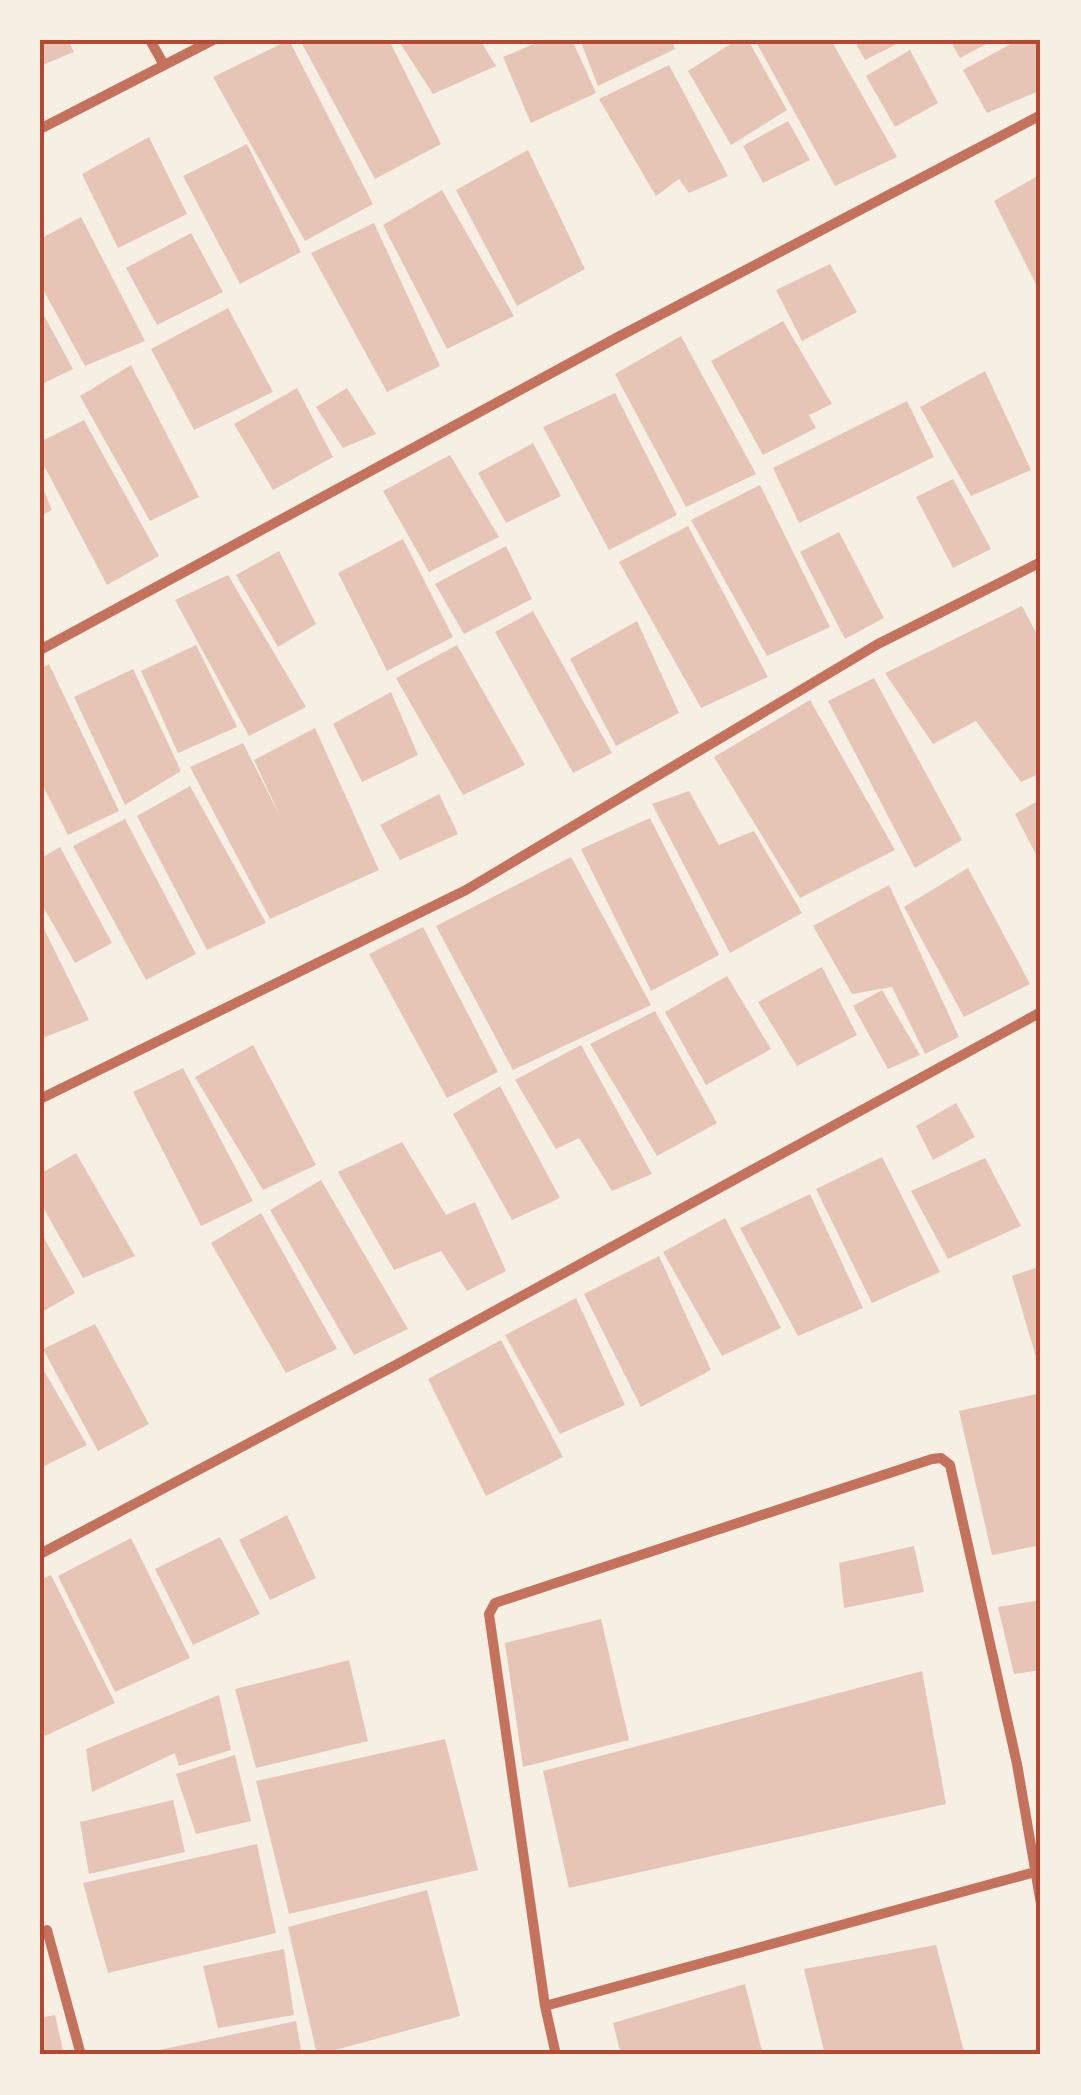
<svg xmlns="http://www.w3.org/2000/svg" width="1081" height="2095" font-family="'PT Sans Narrow',sans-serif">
<rect width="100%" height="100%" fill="#f6efe4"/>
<path fill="#e6c5b7" d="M40,40H68L74,52L40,66Z
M289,40L373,204L305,241L213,77Z
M300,40H389L441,144L375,179Z
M398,40H480L496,66L433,94Z
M543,40H572L596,93L531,123L503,57Z
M580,40H672L675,49L598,86Z
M737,40H748L787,110L731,145L688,71Z
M755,40H831L897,157L835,186Z
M854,40H905L865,60Z
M950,40H994L960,58Z
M1018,40H1036L1041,50V90L987,113L963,70Z
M910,50L938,103L895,127L866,76Z
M669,65L728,176L689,193L679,179L656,196L599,99Z
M788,121L810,160L763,183L743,146Z
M149,137L187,214L118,248L82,174Z
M247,144L301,252L240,284L183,176Z
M528,150L585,269L517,306L456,190Z
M1041,174V294L994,201Z
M442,190L514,316L447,349L383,225Z
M81,217L145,341L85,366L40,284V239Z
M374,223L440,366L387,392L311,253Z
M191,233L223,292L157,325L126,268Z
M830,264L857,312L802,341L776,290Z
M40,308L73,369L40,385Z
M228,308L273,392L194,430L151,349Z
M783,321L832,404L809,415L816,428L763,455L711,361Z
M681,336L756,474L686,507L615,374Z
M131,365L199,497L150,521L80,396Z
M985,371L1031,470L971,496L920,407Z
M297,388L333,457L273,490L234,424Z
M347,388L376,434L343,448L316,407Z
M615,393L677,515L609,550L543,427Z
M907,401L934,457L799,523L773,468Z
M84,420L159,556L107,585L40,458V442Z
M533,443L561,496L506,523L478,473Z
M450,455L499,537L429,572L383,491Z
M953,479L991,549L953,568L916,497Z
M40,481L52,510L40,516Z
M760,485L830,627L767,656L691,520Z
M688,526L768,677L701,708L619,562Z
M839,532L884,618L845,639L800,552Z
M403,539L453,637L387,671L338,573Z
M506,546L532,599L464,634L435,584Z
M279,551L316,624L278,647L236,575Z
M228,575L306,707L249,736L175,600Z
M1022,606L1041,642V773L1021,782L976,721L933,744L885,673Z
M533,611L612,753L573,773L495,632Z
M637,621L679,713L616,746L570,659Z
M196,645L237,727L178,753L141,671Z
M457,645L525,765L463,795L396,678Z
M49,664L119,811L68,835L40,780V669Z
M133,669L181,771L125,805L74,697Z
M874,678L962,840L915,868L828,701Z
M391,692L418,755L362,782L333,724Z
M810,700L895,850L800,898L714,757Z
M315,728L379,870L270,919L190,767L243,743L281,818L254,760Z
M190,786L266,923L207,950L137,816Z
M689,791L719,845L754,831L802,913L730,953L652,804Z
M439,794L458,834L400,860L380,825Z
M1041,799V864L1015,814Z
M650,818L719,955L651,991L581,849Z
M125,819L196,954L146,980L73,846Z
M60,847L112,943L75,963L40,901V859Z
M571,857L651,1005L513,1070L436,926Z
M968,868L1030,984L964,1017L904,907Z
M889,885L959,1037L925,1054L892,987L852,994L813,926Z
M40,921L89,1020L40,1039Z
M423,927L498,1072L447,1098L369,954Z
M822,967L857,1035L797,1066L758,1002Z
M727,976L771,1049L706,1085L665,1012Z
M882,990L920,1055L888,1069L853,1006Z
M655,1011L717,1123L657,1156L590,1044Z
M253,1045L316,1165L263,1190L195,1077Z
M581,1045L652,1174L612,1191L579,1138L556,1149L515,1080Z
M183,1068L253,1201L201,1226L133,1092Z
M500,1086L560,1198L512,1220L453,1114Z
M956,1103L975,1137L933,1160L916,1126Z
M402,1142L446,1215L475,1202L506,1271L467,1291L441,1251L394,1270L338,1172Z
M76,1153L135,1256L83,1278L40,1202V1174Z
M882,1157L940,1272L872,1303L816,1189Z
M985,1158L1021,1226L948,1259L911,1191Z
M321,1180L408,1329L354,1355L270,1210Z
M810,1194L863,1308L798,1336L740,1228Z
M261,1213L337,1349L286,1373L211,1243Z
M725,1218L781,1328L722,1356L663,1252Z
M40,1231L75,1293L40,1313Z
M659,1256L711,1370L641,1407L584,1294Z
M1041,1266V1359L1037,1360L1012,1276Z
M576,1298L625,1405L560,1434L505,1335Z
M95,1324L149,1424L98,1451L43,1349Z
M501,1340L563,1457L486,1496L428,1379Z
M40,1364L87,1445L40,1468Z
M1041,1393V1545L992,1555L959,1411Z
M287,1515L316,1578L270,1600L239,1540Z
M220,1537L260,1614L193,1645L155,1569Z
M131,1538L190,1658L115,1692L58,1576Z
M914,1546L924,1592L844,1608L839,1563Z
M51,1575L115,1703L45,1736L40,1726V1580Z
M1041,1600V1670L1014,1674L998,1607Z
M601,1619L629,1740L523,1767L505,1643Z
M349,1660L368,1741L256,1768L235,1689Z
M922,1671L946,1804L569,1888L543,1771Z
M219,1695L231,1750L179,1766L175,1753L92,1792L86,1749Z
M445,1739L478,1870L289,1914L256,1781Z
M235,1755L251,1821L196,1834L176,1774Z
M173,1800L185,1852L89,1874L80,1822Z
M257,1844L276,1933L108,1973L83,1883Z
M427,1890L460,2016L317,2055L288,1927Z
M936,1945L965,2055H825L804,1969Z
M284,1949L294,2015L218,2028L203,1966Z
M745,1984L763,2055H621L613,2023Z
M55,2015L64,2055H40V2018Z
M296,2021L302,2055H145V2053Z"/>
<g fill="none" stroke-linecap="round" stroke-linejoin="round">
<path stroke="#c5725c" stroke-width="10" d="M150,40L164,65
M40,129L213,40
M40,650L618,337L1041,115
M40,1099L466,890L878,644L1041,562
M40,1554L394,1366L1041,1012
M47,1930L81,2055
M545,2006L1035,1872
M556,2055L545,2006L489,1614L495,1603L932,1459L941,1458L950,1465L1017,1764L1041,1904"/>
</g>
<rect width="1081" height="2095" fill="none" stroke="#f6efe4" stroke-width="85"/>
<rect x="42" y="42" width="996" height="2010" fill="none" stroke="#b5482f" stroke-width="4"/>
</svg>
